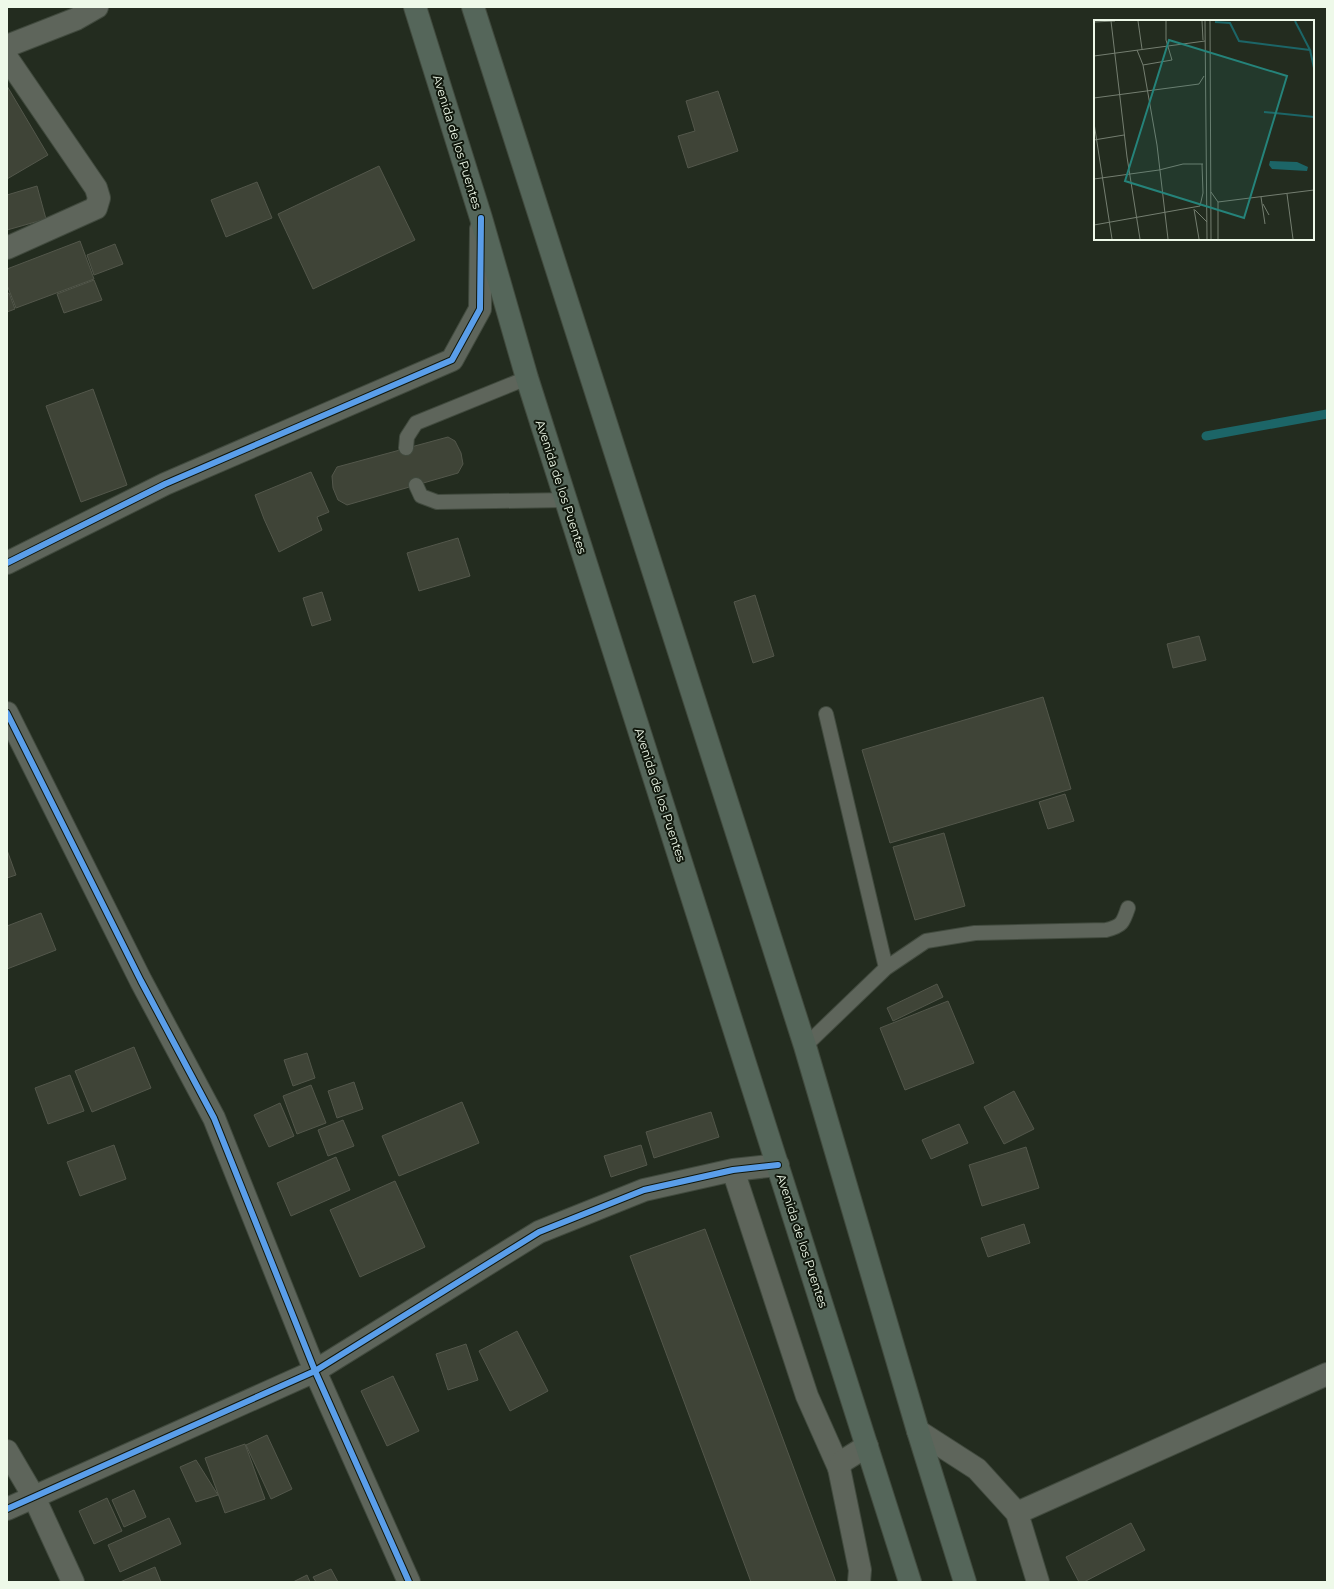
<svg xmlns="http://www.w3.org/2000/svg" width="1334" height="1589" font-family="Montserrat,sans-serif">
<rect width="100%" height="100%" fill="#232c1f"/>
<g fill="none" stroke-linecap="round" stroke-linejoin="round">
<path stroke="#1c6567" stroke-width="9" d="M1206,436L1327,414"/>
</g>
<path fill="#3f4437" stroke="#53574b" d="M7,86L48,155L7,179Z
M718,91L738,151L688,168L678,136L695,131L686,101Z
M379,166L415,240L313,289L278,214Z
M257,182L272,218L226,237L211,200Z
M37,186L46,219L7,230V195Z
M80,241L94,279L16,308L7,285V269Z
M115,244L123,264L94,275L87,255Z
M94,280L102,300L64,313L57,294Z
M9,293L15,309L7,312V294Z
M93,389L127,485L81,502L46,406Z
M448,437L455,441L461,453L463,464L458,473L347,505L338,500L333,488L332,476L337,467Z
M311,472L329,512L317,517L322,530L279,552L264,519L255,495Z
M458,538L470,576L419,591L407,553Z
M322,592L331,620L312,626L303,598Z
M755,595L774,656L753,663L734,602Z
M1199,636L1206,660L1173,668L1167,644Z
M1043,697L1071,789L890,843L862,750Z
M1065,794L1074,821L1048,829L1039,802Z
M944,833L965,906L915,920L893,847Z
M7,850L16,875L7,878Z
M41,913L56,950L7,969V926Z
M937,984L943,997L893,1021L887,1008Z
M948,1001L974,1063L905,1090L880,1028Z
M134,1047L151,1088L92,1112L75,1071Z
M307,1053L315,1078L293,1086L284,1060Z
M70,1075L84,1111L48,1124L35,1088Z
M354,1082L363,1109L337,1118L328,1091Z
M311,1085L326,1123L297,1134L283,1096Z
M1014,1091L1034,1129L1004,1144L984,1107Z
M462,1102L479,1143L399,1176L382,1136Z
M280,1103L294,1136L269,1147L254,1115Z
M711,1112L719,1137L654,1158L646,1132Z
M343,1120L354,1146L328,1156L318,1130Z
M959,1124L968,1143L931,1159L922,1140Z
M114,1145L126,1179L80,1196L67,1162Z
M641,1145L647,1165L611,1177L604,1156Z
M1026,1147L1039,1188L982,1206L969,1165Z
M336,1157L350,1190L291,1216L277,1183Z
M395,1181L425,1247L360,1277L330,1210Z
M1024,1224L1030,1243L988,1257L981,1238Z
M705,1229L836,1582H751L630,1256Z
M517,1331L548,1391L510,1411L479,1351Z
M466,1344L478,1380L448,1390L436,1354Z
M393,1376L419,1431L387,1446L361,1391Z
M267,1435L292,1489L271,1499L246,1445Z
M245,1444L265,1499L225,1513L205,1458Z
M196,1460L218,1495L196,1502L180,1467Z
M134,1490L146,1517L124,1527L112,1500Z
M107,1498L122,1531L94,1544L79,1511Z
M169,1518L181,1544L120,1572L108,1545Z
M1131,1523L1145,1550L1084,1582H1079L1066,1557Z
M155,1567L161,1582H120Z
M331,1569L338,1582H316L313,1577Z
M307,1575L310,1582H293Z"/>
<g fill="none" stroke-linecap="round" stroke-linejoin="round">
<g stroke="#414a3e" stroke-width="16">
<path id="service" d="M406,448L407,437L416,423L527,378
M416,485L421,496L437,502L566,500
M826,714L886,968
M805,1046L886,968L926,941L975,933L1106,930C1122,926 1123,923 1128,908"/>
</g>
<g stroke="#414a3e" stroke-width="24">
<path id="minor" d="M7,46L76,19L97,7
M7,58L96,188L99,198L96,208L7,248
M7,563L165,484L452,360L480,309L481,229
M7,713L141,981L214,1118L315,1371L409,1582
M733,1170L807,1396L839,1468
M918,1431L977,1469L1017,1513L1038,1582
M7,1451L34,1497L73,1582
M7,1509L315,1371L539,1232L644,1190L733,1170L778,1165
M1017,1513L1327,1374"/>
</g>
<g stroke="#414a3e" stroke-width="24">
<path id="tertiary" d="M859,1582L860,1570L839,1468L843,1461L867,1446"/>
</g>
<g stroke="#414a3e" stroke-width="24">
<path id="primary" d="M415,7L481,218L527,378L910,1582
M473,7L805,1046L918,1431L965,1582"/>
</g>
<use href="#service" stroke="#5e655b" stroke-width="14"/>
<use href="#minor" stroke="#5e655b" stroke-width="22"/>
<use href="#tertiary" stroke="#5e655b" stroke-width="22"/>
<use href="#primary" stroke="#55665a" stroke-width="22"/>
<g stroke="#10170c" stroke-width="8">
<path id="cycleway" d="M7,563L165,484L452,360L480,309L481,218
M7,713L141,981L214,1118L315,1371L409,1582
M7,1509L315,1371L539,1232L644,1190L733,1170L778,1165"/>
</g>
<use href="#cycleway" stroke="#5a9eea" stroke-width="6"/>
</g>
<g text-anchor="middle" stroke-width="4" stroke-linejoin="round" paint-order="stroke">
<g font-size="12" fill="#eef9e9" stroke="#10170c">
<text transform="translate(457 142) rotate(73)" y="4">Avenida de los Puentes</text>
<text transform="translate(561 487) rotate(72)" y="4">Avenida de los Puentes</text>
<text transform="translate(660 795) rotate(72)" y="4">Avenida de los Puentes</text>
<text transform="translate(802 1241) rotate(72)" y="4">Avenida de los Puentes</text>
</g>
</g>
<g transform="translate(1094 20)">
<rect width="220" height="220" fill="#232c1f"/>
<path d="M176,141L203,142L214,147L213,151L178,149L175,145Z" fill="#1c6567"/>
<path fill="none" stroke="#1c6567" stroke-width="2" d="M121,2L136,3L145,21L216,30L201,1M216,30L220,48M170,92L220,97"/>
<path fill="none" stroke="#747e70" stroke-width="1" d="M17,1L33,137L46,219M44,1L48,29M108,1L109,20M111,1L113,219M116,1L117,219M0,2L21,1M43,30L49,45L63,125L74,219M0,36L111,21M49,45L78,40L72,20V1M0,78L105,64L110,56M0,103L18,219M0,120L30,115M0,159L65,150L89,144H109M117,172L124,182V219M193,174L199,219M167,177L171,204M124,182L220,170M169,184L175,195M100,189L105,219M101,190L113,202M0,205L106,186L109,173L108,144"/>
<path fill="#25837a" fill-opacity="0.15" stroke="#25837a" stroke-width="2" d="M75,20L193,56L150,198L31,161Z"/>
<rect width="220" height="220" fill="none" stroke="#eef9e9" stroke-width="2"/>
</g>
<rect width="1334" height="1589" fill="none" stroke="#eef9e9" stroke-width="16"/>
</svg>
